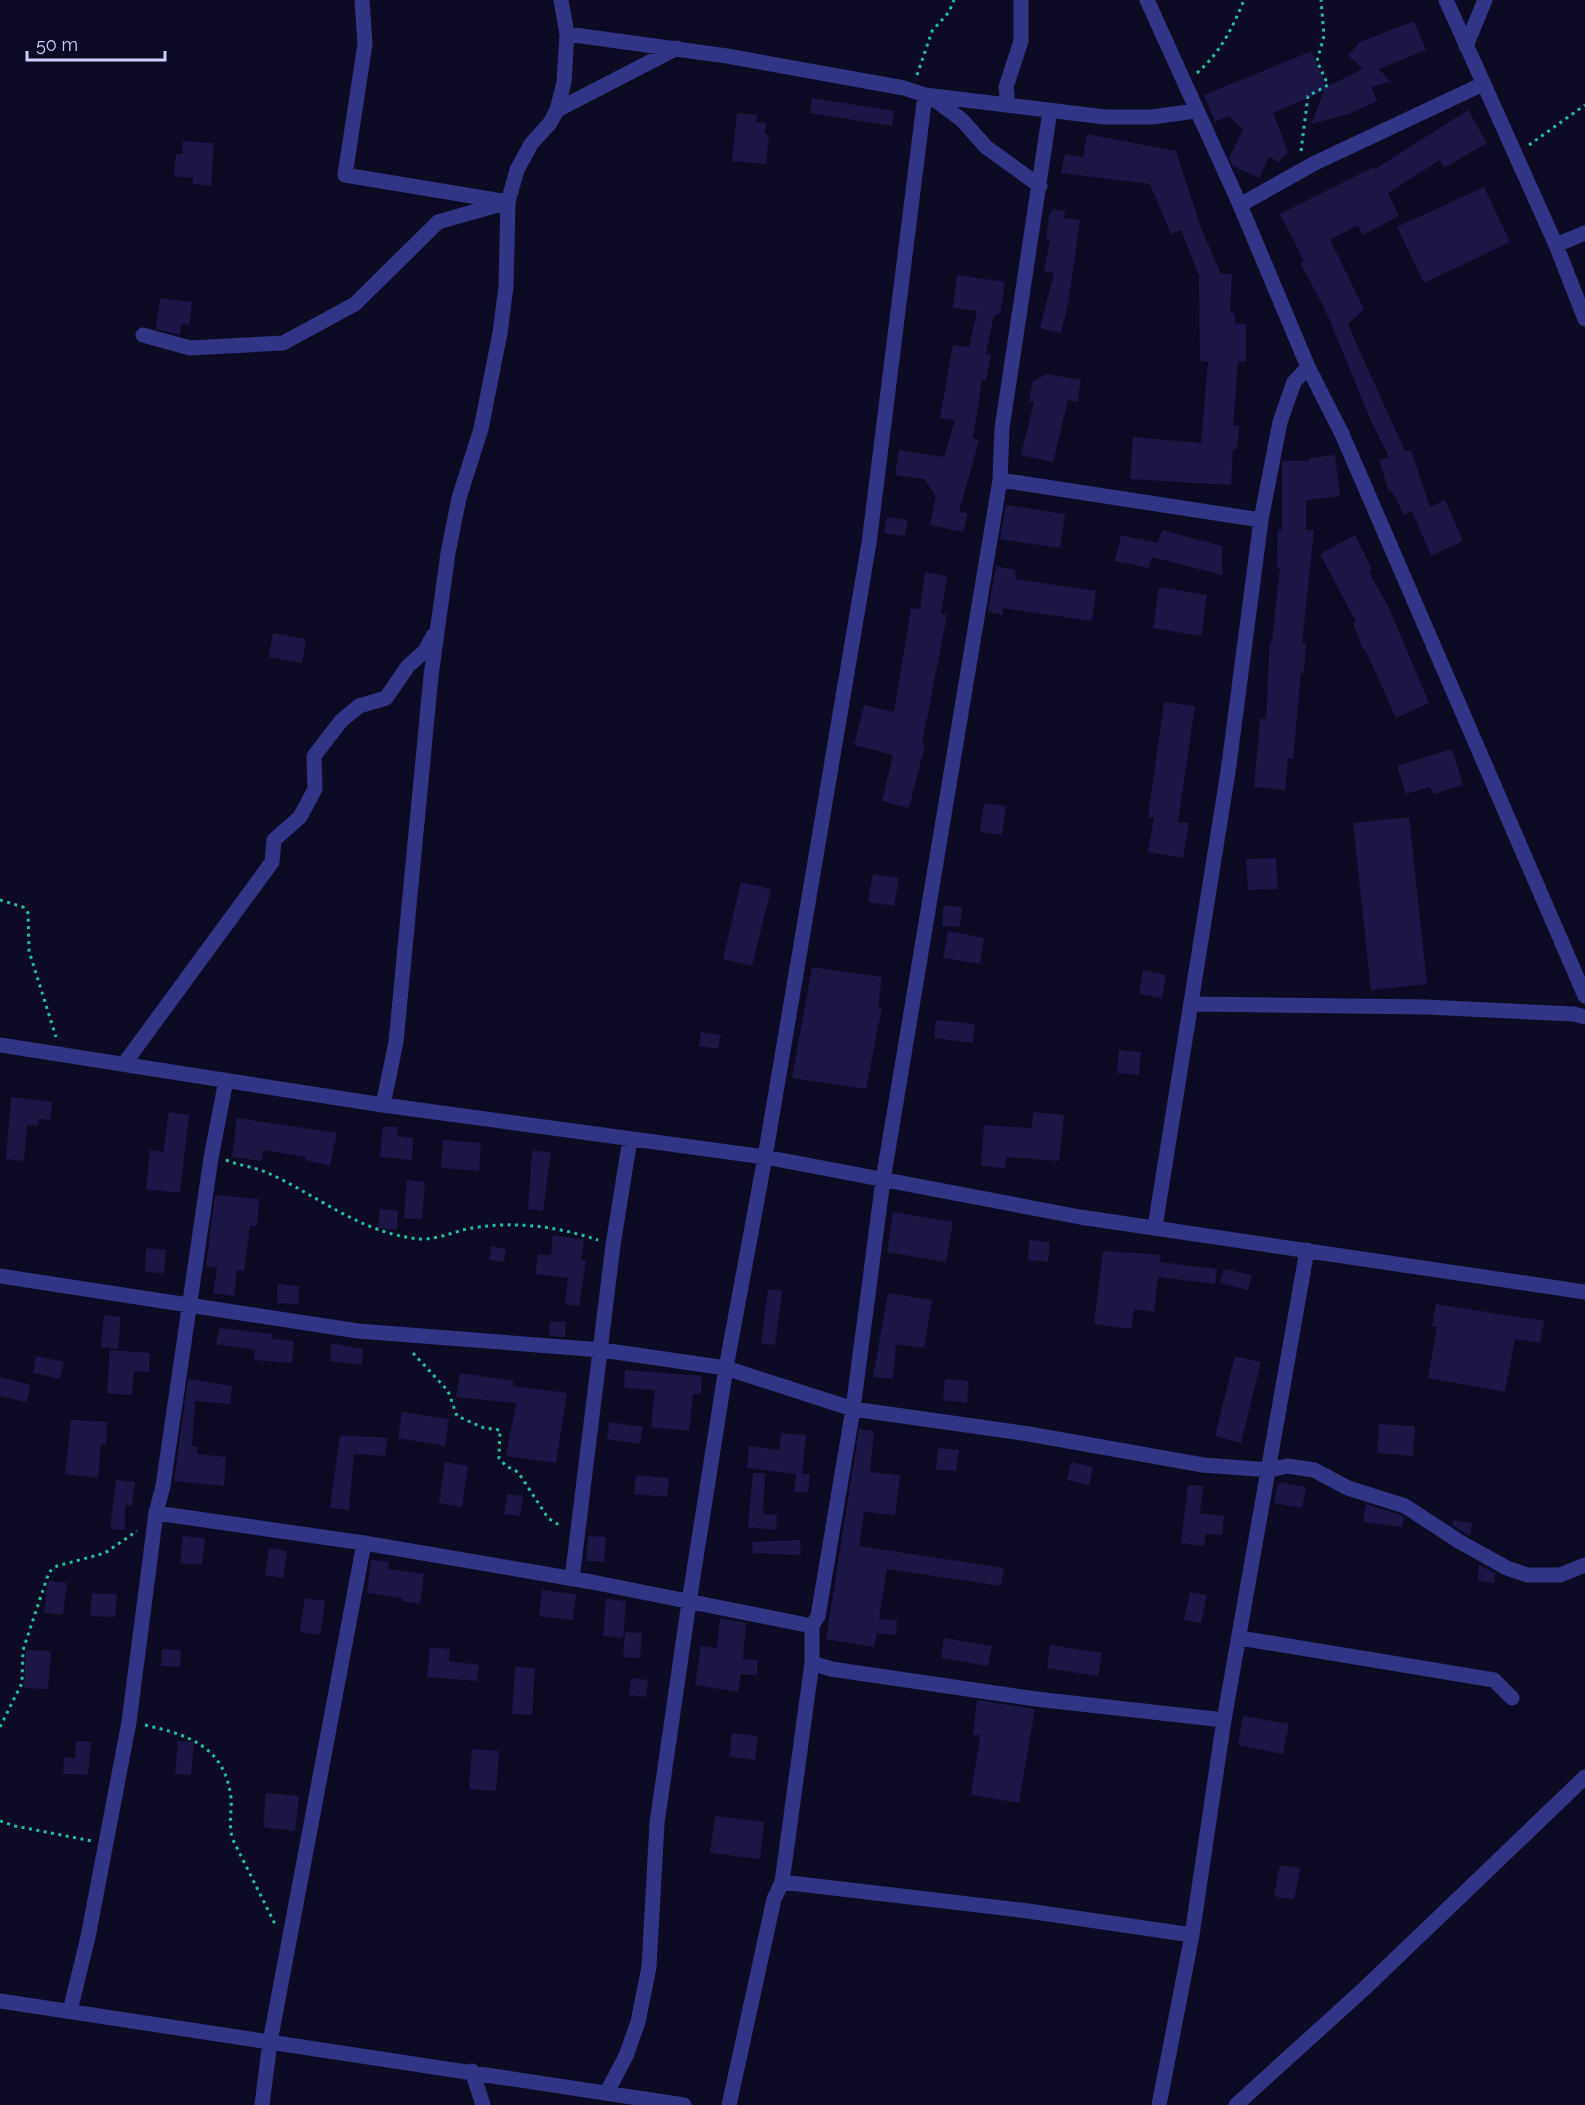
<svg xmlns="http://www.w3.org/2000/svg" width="1585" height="2105" font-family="Raleway,sans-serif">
<rect width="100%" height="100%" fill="#0d0b23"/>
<path fill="#1b1645" d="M1414,21L1426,50L1379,69L1391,82L1371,87L1377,101L1349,114L1311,124L1324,91L1273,113L1288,152L1279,162L1269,157L1259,178L1233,166L1229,158L1243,129L1228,116L1215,122L1204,95L1312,51L1326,87L1363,69L1348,55L1360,42Z
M812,98L894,111L892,126L810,113Z
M1468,110L1487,143L1444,168L1440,160L1388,193L1399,216L1363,235L1358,225L1330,240L1364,309L1348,324L1362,356L1405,451L1411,450L1430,507L1445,500L1463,541L1431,556L1412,511L1404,515L1392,491L1389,492L1379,460L1389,457L1371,421L1325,309L1300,263L1304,261L1280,214L1374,167L1375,169Z
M737,113L757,115L756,122L766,123L765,134L769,135L766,164L732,161Z
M1087,134L1176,151L1201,228L1221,274H1232L1230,313H1235V323L1246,324V362H1238L1233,426H1239L1237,450L1233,449L1231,485L1130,479L1133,437L1201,443L1208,362L1200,361L1199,276L1181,230L1171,234L1150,184L1061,173L1065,154L1083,157Z
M183,141L214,143L211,186L193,184V178L174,176L176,154H182Z
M1484,187L1510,242L1424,283L1397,227Z
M1053,209L1065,211L1064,218L1080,220L1069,299L1061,333L1040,328L1054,273L1044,271L1050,240L1046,239L1049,216Z
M957,275L1005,282L1000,313L994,315L986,354H991L986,381L982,380L973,438L979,440L959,512L968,513L963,532L930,525L936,496L924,479L895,475L899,450L944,457L955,420L940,418L953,345L969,347L977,311L953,308Z
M160,298L192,302L189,325L181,324L180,335L156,329Z
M1047,374L1081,380L1077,402L1068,400L1053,462L1021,455L1034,402L1029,401L1033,381Z
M1335,455L1340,496L1306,500V530H1314L1302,643H1306L1304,673H1301L1293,759L1288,758L1285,790L1254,787L1260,719H1266L1270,642H1272L1280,567L1277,569L1278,530H1282V461H1309V458Z
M1006,505L1065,514L1060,548L1000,539Z
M887,517L908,520L905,536L884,533Z
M1162,530L1222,546V575L1152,557L1149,568L1115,561L1121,535L1158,543Z
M1355,535L1372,569L1369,572L1390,610L1429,703L1396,718L1365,649L1363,650L1353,623L1356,622L1320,554Z
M996,566L1015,570L1016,579L1096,591L1092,621L1003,608V615L988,612Z
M925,572L947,576L941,614L947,615L922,744L925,745L909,808L882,801L893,755L854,745L864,705L894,712L911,608L920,609Z
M1159,587L1207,595L1201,636L1153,628Z
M273,633L306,639L302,663L269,657Z
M1164,702L1195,706L1178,822L1189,823L1183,858L1148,852L1154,818L1148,817Z
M1452,749L1463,785L1434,794L1429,787L1406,794L1397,766Z
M984,803L1006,806L1002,835L980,832Z
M1409,817L1427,984L1371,990L1353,823Z
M1276,858L1278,889L1248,890L1246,859Z
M873,874L899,878L894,906L868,902Z
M741,882L771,889L752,966L723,959Z
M944,905L962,907L960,927L942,926Z
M948,931L984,938L980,964L943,958Z
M812,967L882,977L878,1006L882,1007L866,1089L792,1078Z
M1143,970L1166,975L1162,998L1139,994Z
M936,1020L975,1024L973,1043L934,1038Z
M701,1032L721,1035L718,1049L699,1046Z
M1119,1050L1141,1052L1139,1075L1117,1073Z
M11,1097L52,1102L50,1120L38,1119V1126L27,1125L24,1161L6,1159Z
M169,1112L189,1115L180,1193L146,1189L150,1150L163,1152Z
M1033,1112L1064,1115L1059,1161L1006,1157L1005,1168L981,1166L984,1125L1032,1128Z
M237,1118L337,1133L330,1166L306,1160V1157L263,1150L262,1161L232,1157Z
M383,1126L398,1127L397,1136L413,1138L412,1160L380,1157Z
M443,1140L481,1143L479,1171L441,1168Z
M532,1151L551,1152L543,1211L528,1209Z
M407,1180L425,1182L422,1219L404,1218Z
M215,1195L259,1199L257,1226H250L244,1271L237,1270L234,1296L213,1293L217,1268L206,1266Z
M380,1209L398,1211L397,1230L378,1228Z
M893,1212L953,1222L946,1262L887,1252Z
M553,1235L584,1240L581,1260H586L579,1306L565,1304L568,1278L535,1274L538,1254L551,1255Z
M1029,1240L1050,1242L1048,1262L1028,1260Z
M491,1246L506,1249L504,1262L489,1260Z
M146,1248L166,1250L164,1273L145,1272Z
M1103,1251L1161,1255L1160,1262L1217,1269L1215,1284L1158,1277L1154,1312L1134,1309L1131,1329L1094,1324Z
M1224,1269L1252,1275L1248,1290L1220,1283Z
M278,1284L299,1286L298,1304L277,1303Z
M768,1289L782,1291L775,1345L761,1343Z
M888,1293L932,1300L924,1348L896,1344L893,1379L873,1377Z
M1436,1304L1544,1321L1540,1343L1515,1339L1505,1392L1428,1378L1437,1327L1432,1326Z
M104,1315L121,1317L118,1349L101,1347Z
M550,1321L566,1322L565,1337L549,1336Z
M219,1328L272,1334V1339L294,1341L292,1363L254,1360L255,1350L216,1344Z
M331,1343L363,1349L362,1365L330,1361Z
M110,1350L150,1353L149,1372L134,1371L132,1395L107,1393Z
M36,1356L64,1362L60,1379L33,1373Z
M1235,1356L1261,1362L1241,1443L1215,1436Z
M625,1370L702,1376L701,1394H693L689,1431L651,1427L655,1390L624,1388Z
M460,1373L513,1381V1386L567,1393L556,1463L506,1456L516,1403L456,1397Z
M0,1377L31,1385L26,1402L0,1396Z
M188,1379L232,1386L230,1404L195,1401L192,1446L198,1447L197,1454L226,1457L224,1486L174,1481Z
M945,1379L969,1381L967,1403L943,1400Z
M402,1412L449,1419L445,1446L398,1438Z
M71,1420L107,1422L106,1445L101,1444L98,1478L65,1474Z
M609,1422L643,1427L640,1444L607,1439Z
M1379,1424L1415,1426L1413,1456L1377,1453Z
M859,1429L874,1431L870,1472L900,1475L895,1515L864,1512L859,1546L1004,1568L1001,1586L887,1569L879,1619L897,1620L896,1635L877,1633L874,1647L826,1639Z
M781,1433L806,1435L802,1474H810L808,1492H794L796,1474L747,1468L749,1446L779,1450Z
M340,1435L387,1438L385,1456L354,1454L349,1510L330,1508Z
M938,1448L959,1450L956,1471L936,1470Z
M445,1462L468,1466L462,1507L439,1503Z
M1071,1462L1093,1467L1089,1485L1067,1480Z
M753,1473H765L763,1514L777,1515L776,1530L748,1527Z
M636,1475L669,1478L667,1497L634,1494Z
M116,1480L135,1482L132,1506L125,1505V1530L110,1529Z
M1278,1482L1306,1487L1302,1508L1274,1503Z
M1188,1485L1203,1486L1200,1513L1224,1516L1222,1535L1206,1534L1204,1546L1181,1543Z
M507,1494L523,1496L520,1516L504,1514Z
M1366,1504L1401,1515L1404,1517L1402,1527L1363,1522Z
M1453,1520L1472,1523L1470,1536L1452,1525Z
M183,1536L205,1538L202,1565L180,1563Z
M588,1536L606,1537L604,1562L586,1561Z
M800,1540L801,1555L753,1553L752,1542Z
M269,1548L287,1551L283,1578L265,1575Z
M371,1560L389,1562L388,1569L424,1574L420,1604L402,1601L403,1598L367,1593Z
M1479,1565L1495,1573L1494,1583L1478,1581Z
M48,1581L67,1583L63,1615L44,1613Z
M542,1590L576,1594L573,1620L539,1616Z
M1190,1592L1207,1595L1201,1623L1184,1620Z
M92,1593L117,1594L115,1617L90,1616Z
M305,1598L325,1601L320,1635L300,1632Z
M606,1599L626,1601L623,1638L603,1636Z
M720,1618L746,1623L743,1659L758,1660L757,1675L741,1674L738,1692L695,1685L701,1646L717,1648Z
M625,1632L642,1633L640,1658L623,1657Z
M944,1638L992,1646L988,1666L941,1658Z
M1050,1645L1102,1653L1098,1676L1047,1668Z
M430,1647L450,1649L449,1661L479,1665L477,1681L427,1677Z
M162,1649L181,1650L180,1667L161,1666Z
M26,1650L51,1651L48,1689L24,1688Z
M515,1667L535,1668L532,1715L512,1714Z
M631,1678L648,1680L646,1697L629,1695Z
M977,1700L1035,1709L1019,1803L971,1795L980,1735H973Z
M1243,1716L1289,1724L1283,1754L1238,1745Z
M732,1733L758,1736L755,1760L729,1757Z
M76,1741L91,1742L88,1775L63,1774L64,1757L75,1758Z
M178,1741L194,1742L191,1775L175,1774Z
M472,1749L499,1751L496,1791L469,1789Z
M266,1793L299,1796L295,1831L263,1827Z
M715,1816L764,1822L760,1859L710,1853Z
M1280,1865L1300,1868L1294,1900L1274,1896Z"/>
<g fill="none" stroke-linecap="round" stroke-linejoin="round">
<path stroke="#22bea8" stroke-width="3" stroke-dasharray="3 4.5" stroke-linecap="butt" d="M1197,73C1220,53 1232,29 1244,0
M917,75L932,31L949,12L954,0
M1529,145L1585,105
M1301,151L1308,96L1328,85L1317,61L1324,36L1321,0
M0,900L23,907L28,913L29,951L56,1037
M226,1160C240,1166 256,1167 270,1174C320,1197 361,1233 419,1239C437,1240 455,1231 472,1228C516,1221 555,1226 598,1240
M413,1353L448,1391L457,1416L484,1428L500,1430L499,1458L506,1466L518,1472L548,1518L562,1527
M145,1725C188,1735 225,1746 231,1798C232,1812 228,1826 233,1840L275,1924
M0,1727L22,1683L23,1650L49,1572L57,1566L105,1553L137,1531
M0,1821L15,1826L92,1841"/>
<path stroke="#323586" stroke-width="15" d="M362,0L365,44L345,175L502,201
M1147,0L1240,205L1308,367L1342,434L1585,996
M1446,0L1556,245L1585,319
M567,34L727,56L904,88L925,95L1105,117H1152L1195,111
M1466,46L1485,0
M931,97L962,120L986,147L1040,186
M1008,105L1006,87L1021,41V0
M557,110L677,48
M1240,205L1315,163L1483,84
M1556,245L1585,233
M143,335L190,348L283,343L355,304L438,222L508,202
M1000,480L1261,520
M1192,1004L1426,1007L1574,1014L1585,1017
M0,1045L383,1105L765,1157L1080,1217L1585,1292
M124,1064L272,862L274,840L300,817L315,789L314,756L341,721L359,706L386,698L408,666L425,651L433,636
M383,1105L396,1042L431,676L448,553L459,498L481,429L500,333L506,286L508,202L517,170L531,144L550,123L557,110L564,82L567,34L561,0
M1155,1227L1228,772L1261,520L1280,422L1294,382L1308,367
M0,1276L358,1331L602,1350L726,1368L853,1409L1029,1434L1203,1465L1270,1470L1287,1466L1314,1470L1348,1488L1405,1506L1460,1542L1507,1568L1527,1575H1560L1585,1565
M156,1513L364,1543L592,1582L812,1626
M572,1579L613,1245L630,1139
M1240,1638L1494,1680L1512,1698
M812,1663L831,1669L1036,1699L1224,1720
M782,1882L1028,1911L1192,1935
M0,2001L684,2105
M70,2011L88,1937L129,1722L156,1513L163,1486L211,1158L226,1080
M472,2071L483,2105
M607,2092L626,2056L638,2022L649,1967L657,1823L689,1602L726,1368L765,1157L869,543L925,95
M262,2105L270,2042L364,1543
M729,2105L774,1899L782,1882L812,1663V1626L818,1616L853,1409L883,1180L1000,480L1002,428L1050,111
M1159,2105L1192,1935L1224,1720L1307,1250
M1236,2105L1365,1988L1585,1777"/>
</g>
<path d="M27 51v9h138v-9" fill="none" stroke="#cfcdff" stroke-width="3"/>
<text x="36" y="51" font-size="18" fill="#cfcdff" stroke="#0d0b23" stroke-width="4.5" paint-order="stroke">50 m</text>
</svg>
